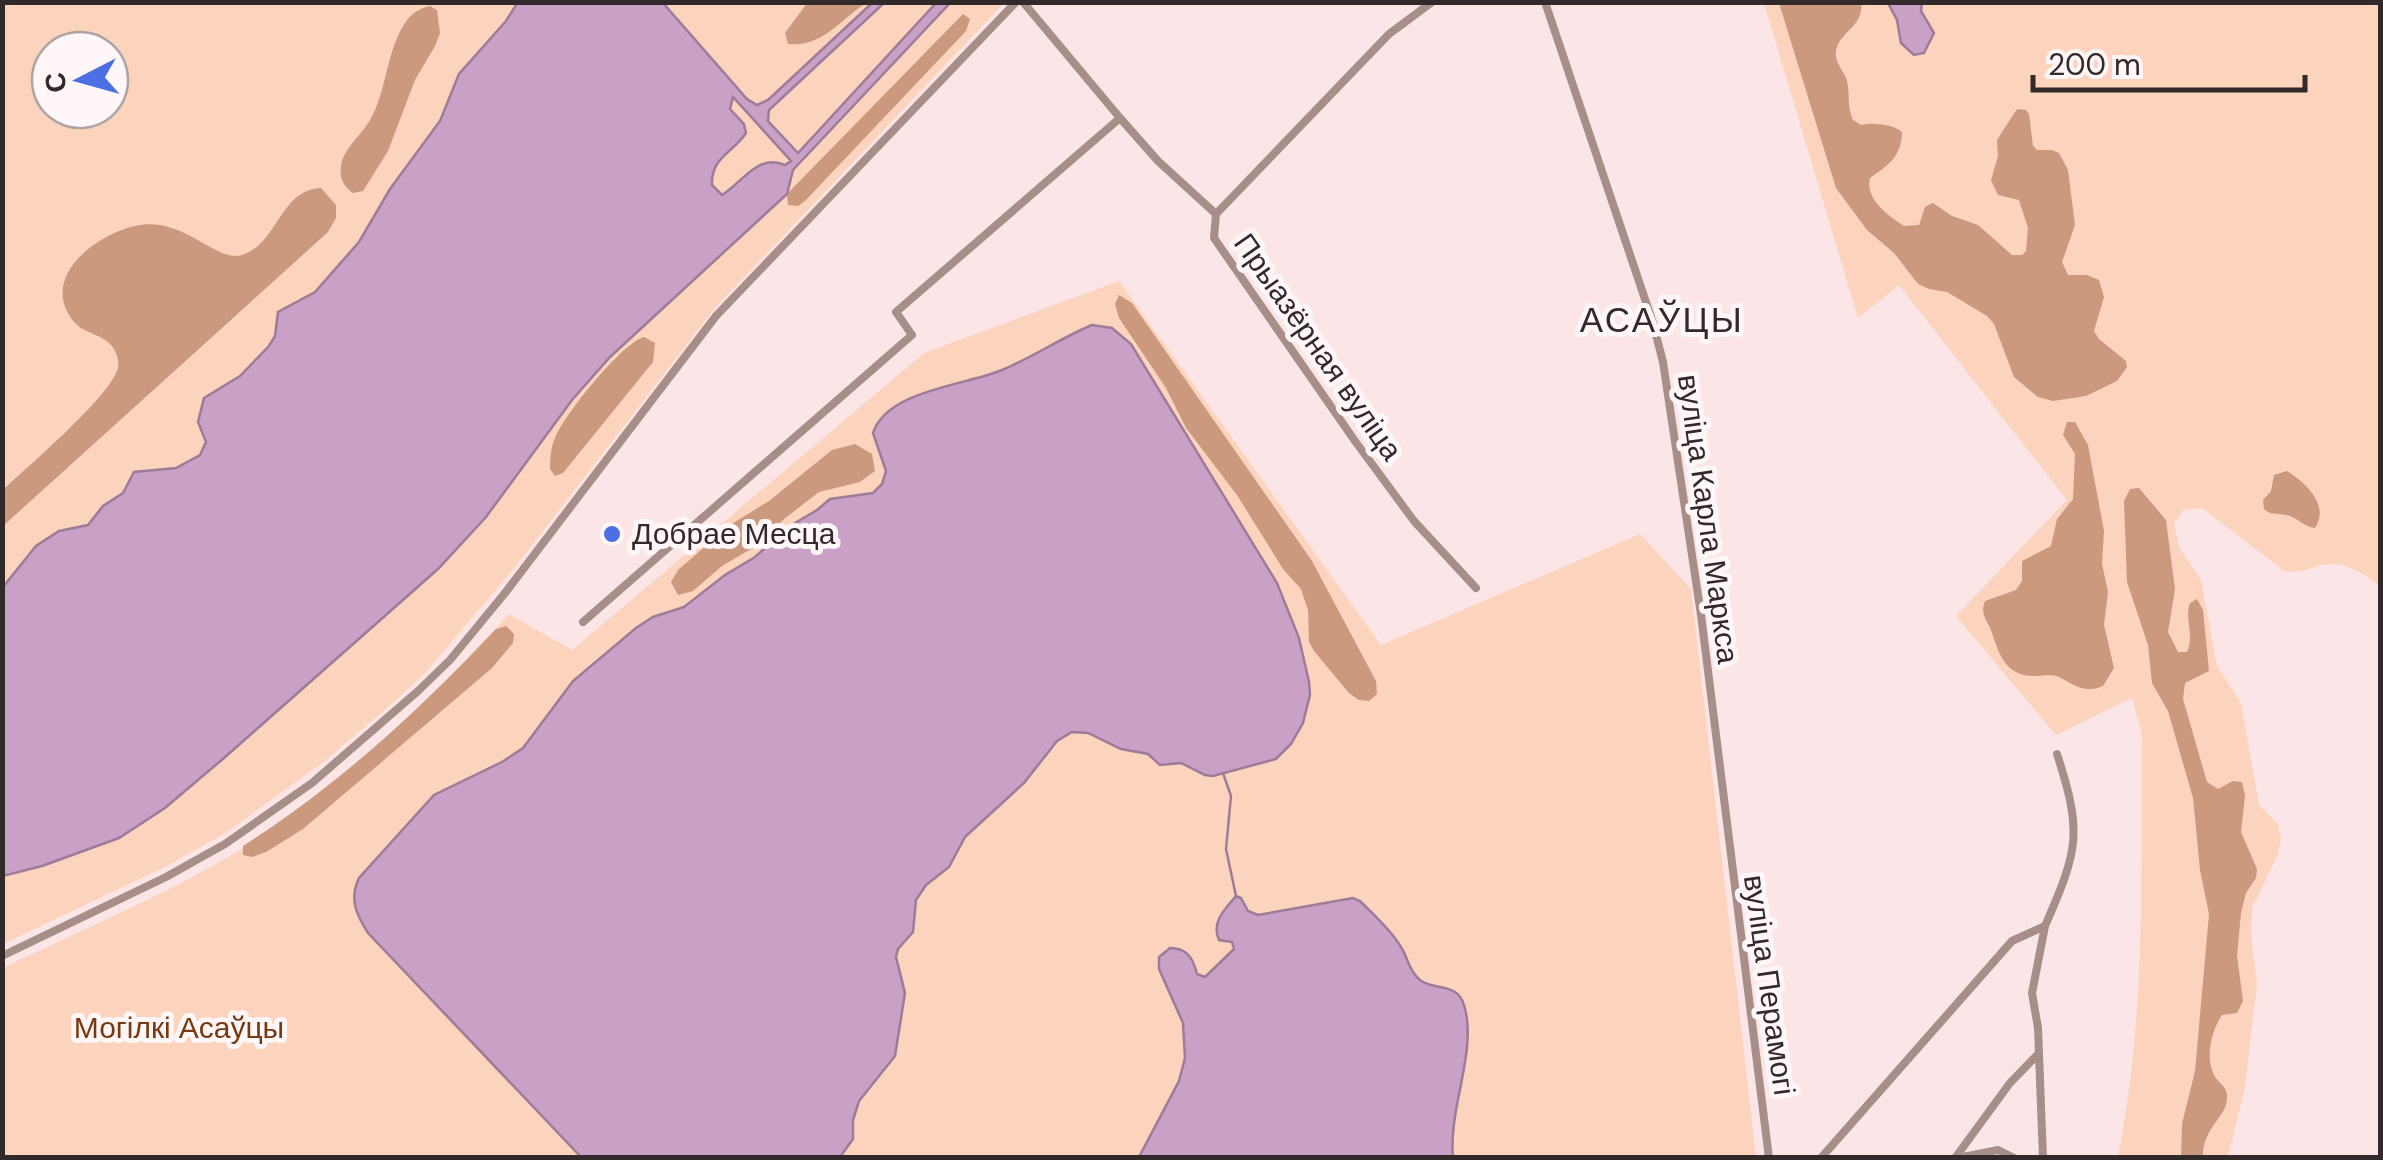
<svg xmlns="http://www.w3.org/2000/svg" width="2383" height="1160" font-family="'DM Sans',sans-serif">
<rect width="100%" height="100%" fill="#fbe5e7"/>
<path fill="#fcd3bc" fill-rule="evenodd" d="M3,3H1004L714,309L516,566L427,671L396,700L326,760L227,832L167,866L3,944ZM50,50H110V110H50Z
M1764,3H2380V586C2361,572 2342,559 2317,566C2305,570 2297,574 2284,571L2202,508L2183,510L2174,524L2179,547L2201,580L2217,666L2241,703L2259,805L2278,824L2281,839L2278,854L2252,908L2251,935L2257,985L2245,1087L2228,1157H2118C2146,1016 2141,879 2142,735L2132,698L2056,735L1956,616L2067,500L1899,285L1858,318Z
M1119,281L1381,645L1640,534L1691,589L1756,1157L3,1158V968C73,934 146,903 214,865C326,802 422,707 509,614L572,650L924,353Z"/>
<path fill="#ca997e" d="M808,2H866V3C841,19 822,48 788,44L785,33Z
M1779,3H1861C1864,27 1840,30 1836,51C1834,63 1844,70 1847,81C1850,94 1847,107 1853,120L1861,125C1872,122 1894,124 1902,132C1901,158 1888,165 1870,178C1865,199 1887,215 1904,226L1919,225L1925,207L1933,203L1952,216L1978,225L2012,255H2022L2026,251L2028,228L2019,200L1998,195L1991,180L1998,156L1997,140L2017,109L2026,110L2029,114L2033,146L2037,150H2052L2059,153L2068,170L2075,225L2062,262L2068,275H2087L2099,280L2104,297L2094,331L2099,339L2126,361L2127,367L2117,381L2086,396L2053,401L2038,397L2014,377L1994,324L1987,316L1947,292L1929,289L1918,284L1894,253L1867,230L1836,188Z
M430,6L437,10L440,33L435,46L415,80L388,151L363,191L353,193C344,187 339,178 341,167C343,148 361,136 370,120C387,91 386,52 405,23C411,14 419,8 430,6Z
M963,14L970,19L966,31L805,201L798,206L788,205L787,194Z
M321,188L336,205V218L328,232L3,526V490C27,467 111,396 118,368C119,360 117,353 112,346C102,334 85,334 74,322C38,278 95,235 135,226C183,215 215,263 242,255C278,244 280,189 321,188Z
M1119,295L1132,303L1312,561L1376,681L1377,694L1369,701L1359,700L1349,693L1314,651L1309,642L1308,610L1301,589L1283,569L1237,495L1186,428L1166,388L1119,318L1115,304Z
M644,337L655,343L653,362L563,473L555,476L550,469C550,458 551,447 555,438C565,414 621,344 644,337Z
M2067,422H2075L2088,445L2104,531L2102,564L2108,592L2104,625L2114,668L2103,686C2084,694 2075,685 2059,677C2051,674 2044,676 2036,676C2005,677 1999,654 1991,630C1986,618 1980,614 1985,601L2016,590L2022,581V561L2051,546L2057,519L2073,499L2075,454L2063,435Z
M855,444L872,454L875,471L860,482L819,492L784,519L761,543L722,566L693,591L678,595L671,582L678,570L730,525L769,501L832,450Z
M2287,471C2306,483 2330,505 2315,528C2303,527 2298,517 2286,515C2275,513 2272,516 2264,509L2263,500L2271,491L2274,475Z
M2139,488L2166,520L2175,589L2168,632L2178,652H2187C2195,635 2184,620 2190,603L2197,599L2203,610L2209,671L2185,683L2183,699L2207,782L2218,789L2233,781L2242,782L2245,796L2241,832L2257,869L2256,878L2246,893L2241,913L2237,956L2243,1001L2237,1013L2222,1015C2211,1031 2204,1061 2216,1078C2221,1085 2228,1088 2227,1098C2227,1117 2202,1128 2203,1157H2181L2182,1124L2195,1071L2209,914L2200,870L2193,798L2168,711L2152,683L2148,645L2127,582L2124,501L2130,489Z
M506,626L514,634L513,643L492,668L303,829L266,852L252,857L243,855V846C337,786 420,710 496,629Z"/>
<path fill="#c9a0c6" stroke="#9c7c98" stroke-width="2.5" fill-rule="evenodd" d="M518,2L663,3L747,99L757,105L768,100L872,3H884L769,110L768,121L798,153L936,3H950L793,170L787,194L610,357L572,400L486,517L438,569L224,758L165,808L119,838L42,866L3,876V587L36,546L59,531L88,525L103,506L123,493L134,472L176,468L200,455L206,442L198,422L204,398L240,376L269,346L275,336L278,312L315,292L359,242L390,189L440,121L459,74L506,21ZM733,97L791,161L785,165C758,153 743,182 722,195L712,185C711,157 733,153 746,133L744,124L730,109Z
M1888,3H1922L1921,11L1934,33L1924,53L1914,55L1901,43L1897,20Z
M1092,325L1112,328L1131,344L1277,583L1299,638L1309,682L1310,695L1303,723L1291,744L1276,759L1213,776L1205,775L1181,763L1160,765L1148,754L1121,749L1088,733L1072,732L1057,741L1024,783L965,837L949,867L926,885L916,900L913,932L898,949L896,957L905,993L895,1056L859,1101L853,1120V1139L840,1157H581L368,933C356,914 349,899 359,878L434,795L502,762L523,748L573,681L636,628L653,617L684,607L725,575L755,557L790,526L817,510L830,499L873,493L882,484L886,471L873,433C887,390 967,385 1002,370C1033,357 1061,338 1092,325Z
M1236,896L1241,898L1248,911L1258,915L1353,898L1360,901C1373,914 1392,931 1401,947C1408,958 1409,971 1420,980C1435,991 1457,982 1464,1005C1478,1050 1448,1109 1453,1157H1139L1179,1081L1185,1058L1183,1023L1159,969V957L1170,948C1187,948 1193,958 1197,974L1205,977L1234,949L1232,942L1219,940C1211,922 1225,909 1236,896Z"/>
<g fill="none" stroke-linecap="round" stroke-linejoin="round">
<path stroke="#9c7c98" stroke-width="2.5" d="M1223,773L1231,796L1226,849L1236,896"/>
<path stroke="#a78e89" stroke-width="8" d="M1023,2L1120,118
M1545,2L1653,323L1663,362L1701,615L1769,1158
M1216,214L1389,34L1432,2
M583,622L912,335L896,312L1120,118L1158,161L1216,214L1214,238L1355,441L1414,521L1476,588
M2,956L166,877L225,844L312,783L418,691L450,660L505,593L716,316L1016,2
M1821,1158L2012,941L2045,926C2078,850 2083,834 2057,754
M1955,1158L2010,1083L2038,1054
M1958,1158L1998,1150L2014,1158
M2043,1158L2038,1028L2032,993L2045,926"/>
</g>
<circle fill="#4c70e3" stroke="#fff6f7" stroke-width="4" cx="612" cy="534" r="10"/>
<g text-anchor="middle" stroke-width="10" stroke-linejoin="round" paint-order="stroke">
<g font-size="30" fill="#32292b" stroke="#fff6f7">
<text transform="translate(1318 347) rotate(55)" y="10">Прыазёрная вуліца</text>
<text transform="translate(1708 519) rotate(82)" y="10">вуліца Карла Маркса</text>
<text transform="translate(1769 985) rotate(82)" y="10">вуліца Перамогі</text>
</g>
<g font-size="30" fill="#32292b" stroke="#fff6f7" text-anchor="start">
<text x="632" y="544">Добрае Месца</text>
</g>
<g font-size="30" fill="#773a10" stroke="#fff6f7">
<text x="179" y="1038">Могілкі Асаўцы</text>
</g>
<g font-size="35" letter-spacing="2.5" fill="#32292b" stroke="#fff6f7">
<text x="1662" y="332">АСАЎЦЫ</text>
</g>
</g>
<rect width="2383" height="1160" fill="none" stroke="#32292b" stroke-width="10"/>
<g transform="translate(80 80) rotate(264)"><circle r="48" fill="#fff6f7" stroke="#ada4a5" stroke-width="2.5"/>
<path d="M0-8L18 38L0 25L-18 38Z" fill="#4c70e3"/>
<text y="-15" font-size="28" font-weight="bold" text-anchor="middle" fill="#32292b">С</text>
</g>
<path d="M2033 75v15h272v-15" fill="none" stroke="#32292b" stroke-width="5"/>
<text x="2048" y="75" font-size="30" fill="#32292b" stroke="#fff6f7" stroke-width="8" paint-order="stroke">200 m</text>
</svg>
